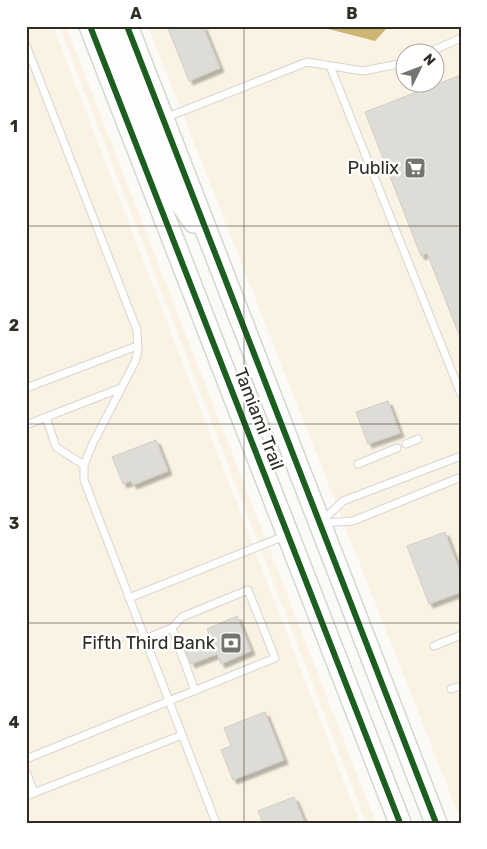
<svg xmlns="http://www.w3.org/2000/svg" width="487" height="849" font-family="Rubik,sans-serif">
<defs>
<filter id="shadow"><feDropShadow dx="4" dy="4" stdDeviation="1" flood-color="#0004"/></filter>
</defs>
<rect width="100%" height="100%" fill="#fbfaf6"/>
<path fill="#faf3e3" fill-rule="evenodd" d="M26,26H53L360,823H26Z
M59,26H66L376,823H366Z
M148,26H327L328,30L375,41L389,26H461V821ZM404,52H434V82H404Z"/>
<path fill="#cdb576" d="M327,26H389L375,41L328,29Z"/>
<path fill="#dedcd6" stroke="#d0cdc8" filter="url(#shadow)" d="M167,26H203L220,68L189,81Z
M461,75V337H460L427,253L421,256L365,112Z
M388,401L400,433L368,444L356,412Z
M156,440L168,471L133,485L131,481L123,484L112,457Z
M445,532L461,574V592L429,604L407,546Z
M237,616L251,651L221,664L217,654L191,664L184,646L210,636L207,629Z
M265,712L284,760L233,780L221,750L231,746L224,728Z
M294,797L305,823H263L258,811Z"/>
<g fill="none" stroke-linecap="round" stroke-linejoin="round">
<g stroke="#d7d5cf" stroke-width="9">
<path id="service" d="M26,45L137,330L138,351L135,362L93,443L84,465V480L216,823
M430,52L461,38
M330,66L461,394
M165,118L307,62L363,71L404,63
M26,388L137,346
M46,417L56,447L84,465
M26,425L121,388
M406,444L418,439
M358,464L397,448
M322,521L343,501L461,456
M323,523L353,521L461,477
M129,598L287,535
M145,639L172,628
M434,646L461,635
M451,689L461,686
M26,759L275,658L248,590L182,617L172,628L195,691
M26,772L34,792
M26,796L182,735"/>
</g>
<g stroke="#d7d5cf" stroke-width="24">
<path id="primary" d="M90,26L400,823
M110,26L177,197L194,222
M127,26L436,823"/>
</g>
<use href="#service" stroke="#fefefe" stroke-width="7"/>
<use href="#primary" stroke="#fefefe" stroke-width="21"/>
<g stroke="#fff" stroke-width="9">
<path id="cycleway" d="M90,26L400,823
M127,26L436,823"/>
</g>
<use href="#cycleway" stroke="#1b5e20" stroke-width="6"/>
</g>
<path fill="none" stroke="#2f2c24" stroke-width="1" stroke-opacity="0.55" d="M244,26V823M26,226H461M26,424H461M26,623H461"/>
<defs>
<g id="supermarket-square" transform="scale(1.125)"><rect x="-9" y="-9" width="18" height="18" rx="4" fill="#76746e" stroke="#fff"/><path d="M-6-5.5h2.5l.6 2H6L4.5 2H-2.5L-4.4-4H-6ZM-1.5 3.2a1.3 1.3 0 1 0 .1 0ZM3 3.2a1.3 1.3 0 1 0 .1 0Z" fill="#fff"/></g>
<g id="bank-square" transform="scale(1.125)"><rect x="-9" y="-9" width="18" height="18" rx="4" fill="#76746e" stroke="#fff"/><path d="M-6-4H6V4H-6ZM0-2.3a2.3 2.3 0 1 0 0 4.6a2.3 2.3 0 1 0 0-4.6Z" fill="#fff"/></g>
</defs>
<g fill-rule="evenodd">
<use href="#supermarket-square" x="415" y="168"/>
<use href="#bank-square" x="231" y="643"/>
</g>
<g text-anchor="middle" stroke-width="5" stroke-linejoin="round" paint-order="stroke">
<g font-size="18" fill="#2f2c24" stroke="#fff" text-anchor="end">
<text x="399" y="174">Publix</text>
<text x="215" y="649">Fifth Third Bank</text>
</g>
<g font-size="18" fill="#2f2c24" stroke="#fff">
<text transform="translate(259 419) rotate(69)" y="6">Tamiami Trail</text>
</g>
</g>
<rect width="487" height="849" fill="none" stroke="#ffffff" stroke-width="55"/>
<g transform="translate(420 68) rotate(48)"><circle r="24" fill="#ffffff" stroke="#acaba7"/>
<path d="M0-4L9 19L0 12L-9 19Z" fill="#76746e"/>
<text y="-8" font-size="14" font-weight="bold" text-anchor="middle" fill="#2f2c24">N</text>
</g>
<rect x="28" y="28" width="432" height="794" fill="none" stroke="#2f2c24" stroke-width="2"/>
<g font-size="16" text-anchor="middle" font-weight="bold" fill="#2f2c24">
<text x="136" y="19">A</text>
<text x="352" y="19">B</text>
<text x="14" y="132">1</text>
<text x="14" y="331">2</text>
<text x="14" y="529">3</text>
<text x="14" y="728">4</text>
</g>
</svg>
